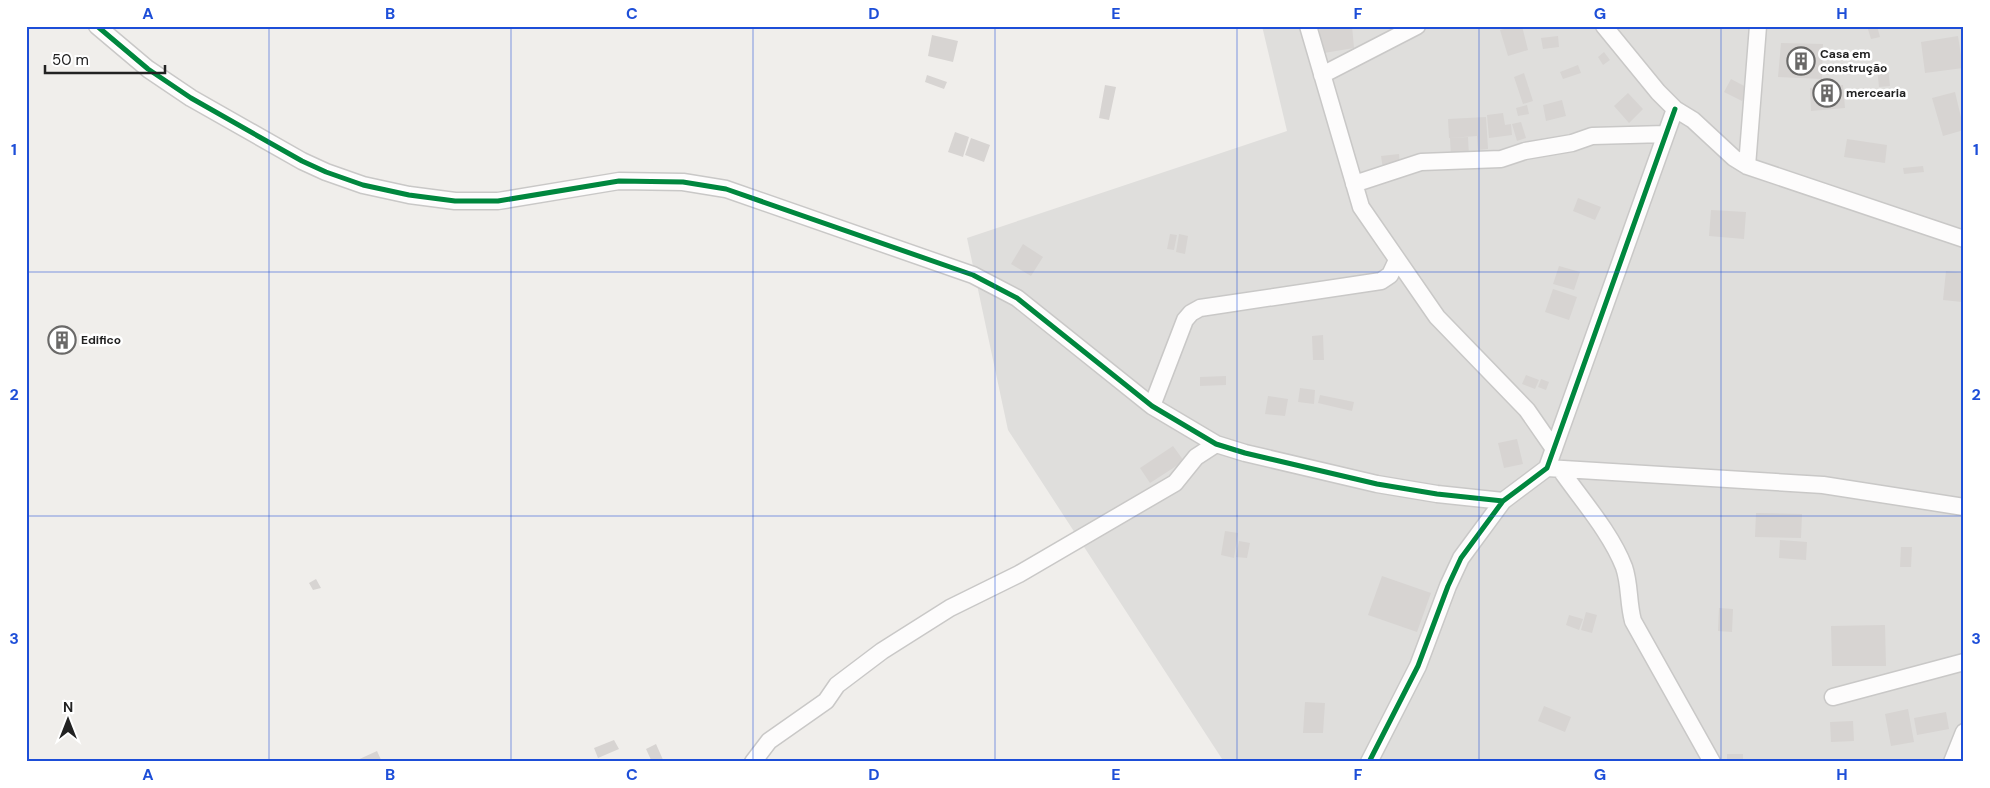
<svg xmlns="http://www.w3.org/2000/svg" width="1990" height="788" font-family="'DM Sans',sans-serif">
<rect width="100%" height="100%" fill="#f0eeeb"/>
<path fill="#dfdedc" d="M1262,26H1964V762H1224L1008,430L967,238L1287,131Z"/>
<path fill="#d7d4d2" d="M1319,26H1352L1354,48L1324,53V51H1321Z
M1515,26H1522L1528,50L1508,56L1500,30Z
M1867,26H1877L1880,37L1871,39Z
M932,35L958,41L953,62L928,56Z
M1558,36L1559,47L1543,49L1541,38Z
M1958,36L1963,68L1925,73L1921,42Z
M1781,43L1823,44L1822,79L1778,77Z
M1604,52L1610,60L1603,65L1598,57Z
M1578,65L1581,73L1563,79L1560,72Z
M1888,67L1890,86L1879,87L1877,68Z
M1524,73L1533,101L1523,104L1514,77Z
M927,75L947,82L944,89L925,82Z
M1731,79L1748,88L1742,101L1724,92Z
M1105,85L1116,87L1109,120L1099,118Z
M1843,85L1845,108L1811,111L1810,88Z
M1955,92L1964,130L1943,136L1932,98Z
M1628,93L1643,109L1629,123L1614,106Z
M1562,100L1566,116L1546,121L1543,105Z
M1527,105L1529,114L1518,116L1516,108Z
M1503,113L1505,125L1511,124L1512,135L1489,138L1487,115Z
M1486,117L1488,149L1478,150L1477,136L1449,138L1448,119Z
M1521,122L1526,138L1517,141L1512,124Z
M955,132L969,137L963,157L948,152Z
M1468,137L1469,156L1451,157L1450,138Z
M971,138L990,145L984,162L965,155Z
M1847,139L1887,145L1885,163L1844,157Z
M1399,154L1400,167L1383,169L1381,156Z
M1923,166L1924,172L1904,174L1903,168Z
M1578,198L1601,207L1595,220L1573,211Z
M1711,210L1746,212L1744,239L1709,236Z
M1170,234L1177,235L1174,250L1167,249Z
M1179,234L1188,236L1185,254L1176,252Z
M1023,244L1043,257L1031,276L1011,264Z
M1559,266L1580,272L1574,290L1553,284Z
M1946,271L1964,273L1962,302L1943,300Z
M1553,289L1577,297L1569,320L1545,312Z
M59,328H68V345L58,346L57,336H60Z
M1323,335L1324,360H1313L1312,336Z
M1526,375L1539,380L1535,389L1522,384Z
M1226,376V385L1200,386V377Z
M1541,379L1549,382L1546,390L1538,387Z
M1300,388L1315,390L1314,404L1298,402Z
M1320,395L1354,402L1352,411L1318,403Z
M1268,396L1288,399L1285,416L1265,414Z
M1517,439L1523,464L1504,468L1498,443Z
M1173,446L1184,461L1150,483L1140,468Z
M1756,513L1802,514L1801,538L1755,537Z
M1225,531L1238,533L1234,558L1221,555Z
M1780,540L1807,542L1806,560L1779,558Z
M1239,541L1250,543L1247,558L1236,557Z
M1901,547H1912L1911,567H1900Z
M1382,576L1431,593L1417,632L1368,615Z
M316,579L321,588L313,590L309,583Z
M1719,608L1733,609L1732,632L1718,631Z
M1586,612L1597,615L1592,633L1581,630Z
M1569,615L1583,619L1579,630L1566,625Z
M1885,625L1886,666H1832L1831,626Z
M1305,702L1325,703L1323,733H1303Z
M1544,706L1571,717L1565,732L1538,721Z
M1908,709L1914,742L1891,746L1885,714Z
M1946,712L1949,729L1917,735L1914,718Z
M1853,721L1854,741L1831,742L1830,722Z
M614,740L619,749L598,758L594,748Z
M656,744L664,762H652L646,749Z
M377,751L382,762H353Z
M1727,754H1743V762H1727Z"/>
<g fill="none" stroke-linecap="round" stroke-linejoin="round">
<g stroke="#c9c8c7" stroke-width="19">
<path id="street" d="M97,26L148,69L191,98L302,161L326,172L363,185L409,195L455,201H498L619,181L683,182L726,189L973,275L1017,298L1152,406L1216,444L1245,453L1377,484L1437,494L1503,501
M1308,26L1361,207L1437,317L1527,410L1554,449
M1604,26L1658,92L1675,109L1693,120L1734,158L1747,166L1964,239
M1322,75L1417,26
M1747,166L1758,26
M1354,184L1421,162L1501,159L1525,151L1572,143L1592,136L1666,134
M1152,406L1185,320L1191,313L1200,308L1381,281L1390,275L1397,260
M1547,468L1823,485L1964,507
M1560,469C1581,499 1611,533 1624,567C1630,584 1628,603 1633,621L1712,762
M1833,697L1964,662
M753,762L769,741L826,701L837,685L882,651L950,608L1019,574L1175,483L1196,457L1216,444
M1369,762L1418,666L1448,586L1461,558L1503,501L1547,468L1675,109
M1952,762L1964,732"/>
</g>
<use href="#street" stroke="#fdfcfc" stroke-width="16"/>
<g stroke="#fff" stroke-width="8">
<path id="cycleway" d="M97,26L148,69L191,98L302,161L326,172L363,185L409,195L455,201H498L619,181L683,182L726,189L973,275L1017,298L1152,406L1216,444L1245,453L1377,484L1437,494L1503,501
M1369,762L1418,666L1448,586L1461,558L1503,501L1547,468L1675,109"/>
</g>
<use href="#cycleway" stroke="#00873e" stroke-width="5"/>
</g>
<path fill="none" stroke="#1d4ed8" stroke-width="1" stroke-opacity="0.55" d="M269,26V762M511,26V762M753,26V762M995,26V762M1237,26V762M1479,26V762M1721,26V762M26,272H1964M26,516H1964"/>
<defs>
<g id="building-ring" transform="scale(1.4375)"><circle r="9.5" fill="#fff" stroke="#6a6968" stroke-width="1.5"/><path d="M-4-6H4V6H1V3H-1V6H-4ZM-2.5-4.3h1.7v1.8h-1.7ZM.8-4.3h1.7v1.8H.8ZM-2.5-1h1.7V.8h-1.7ZM.8-1h1.7V.8H.8Z" fill="#6a6968"/></g>
</defs>
<g fill-rule="evenodd">
<use href="#building-ring" x="1801" y="61"/>
<use href="#building-ring" x="1827" y="93"/>
<use href="#building-ring" x="62" y="340"/>
</g>
<g text-anchor="middle" stroke-width="5" stroke-linejoin="round" paint-order="stroke">
<g font-size="12" font-weight="bold" fill="#222" stroke="#fff" text-anchor="start">
<text x="1820" y="58">Casa em<tspan x="1820" dy="14">construção</tspan></text>
<text x="1846" y="97">mercearia</text>
<text x="81" y="344">Edifico</text>
</g>
</g>
<rect width="1990" height="788" fill="none" stroke="#ffffff" stroke-width="55"/>
<g transform="translate(68 720)" stroke="#ffffff" stroke-width="4" paint-order="stroke">
<path d="M0-4L9 19L0 12L-9 19Z" fill="#222222"/>
<text y="-8" font-size="14" font-weight="bold" text-anchor="middle" fill="#222222">N</text>
</g>
<path d="M45 65v8h120v-8" fill="none" stroke="#222222" stroke-width="2.5"/>
<text x="52" y="65" font-size="15" fill="#222222" stroke="#ffffff" stroke-width="4" paint-order="stroke">50 m</text>
<rect x="28" y="28" width="1934" height="732" fill="none" stroke="#1d4ed8" stroke-width="2"/>
<g font-size="16" text-anchor="middle" font-weight="bold" fill="#1d4ed8">
<text x="148" y="19">A</text>
<text x="390" y="19">B</text>
<text x="632" y="19">C</text>
<text x="874" y="19">D</text>
<text x="1116" y="19">E</text>
<text x="1358" y="19">F</text>
<text x="1600" y="19">G</text>
<text x="1842" y="19">H</text>
<text x="14" y="155">1</text>
<text x="1976" y="155">1</text>
<text x="14" y="400">2</text>
<text x="1976" y="400">2</text>
<text x="14" y="644">3</text>
<text x="1976" y="644">3</text>
<text x="148" y="780">A</text>
<text x="390" y="780">B</text>
<text x="632" y="780">C</text>
<text x="874" y="780">D</text>
<text x="1116" y="780">E</text>
<text x="1358" y="780">F</text>
<text x="1600" y="780">G</text>
<text x="1842" y="780">H</text>
</g>
</svg>
